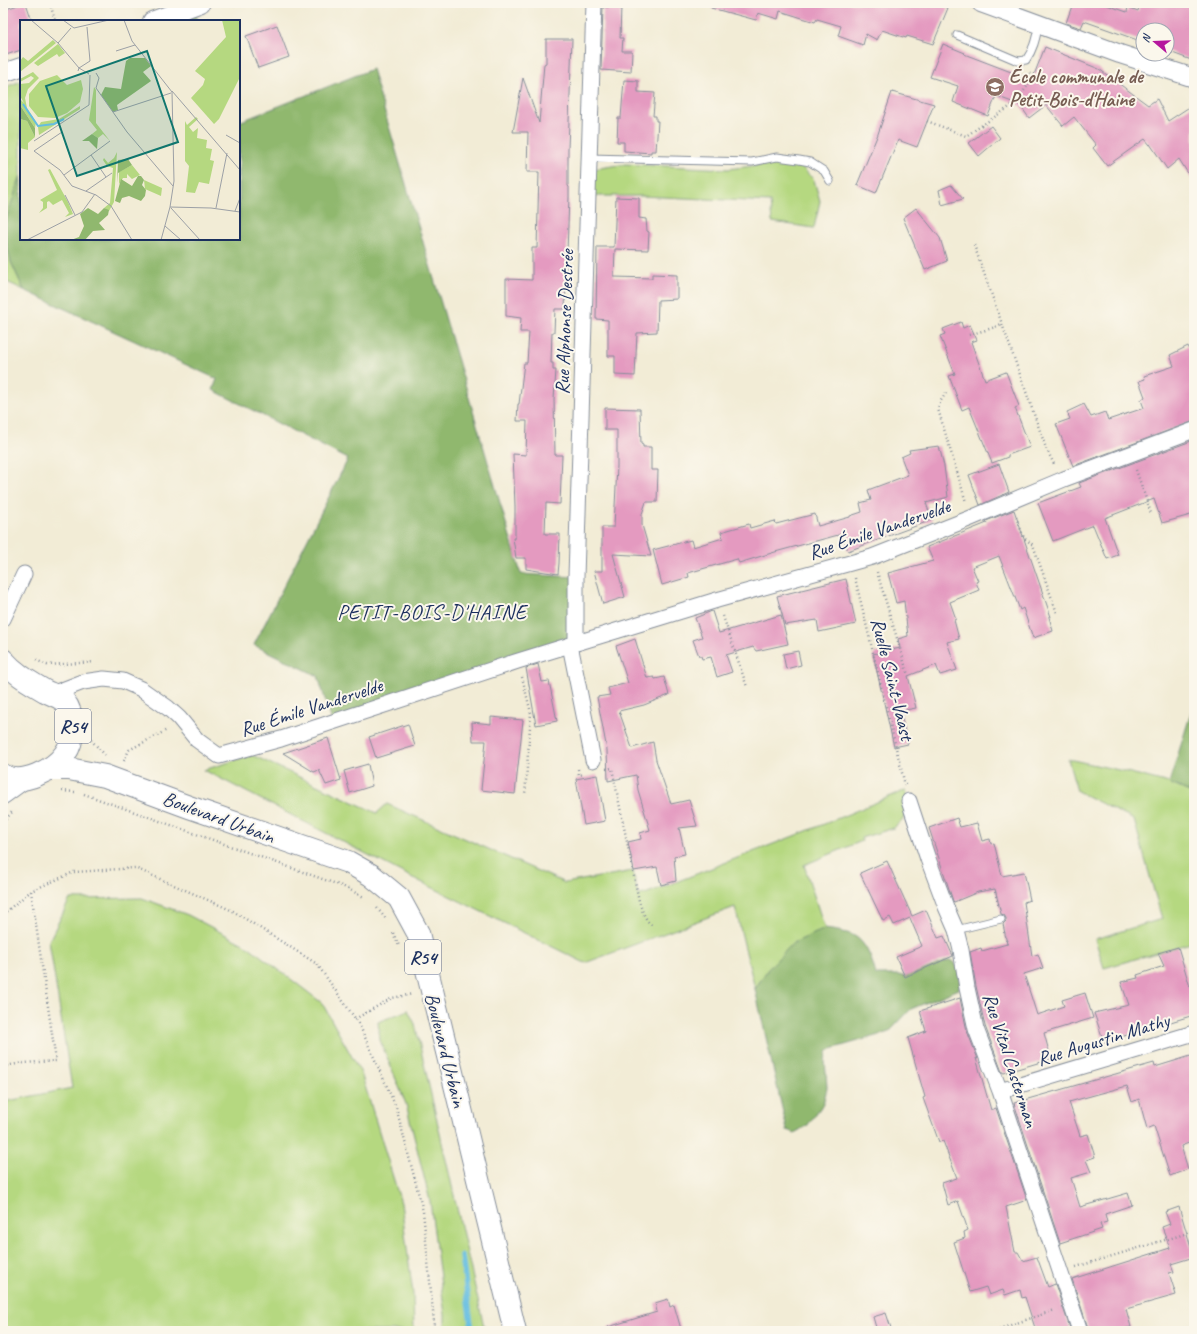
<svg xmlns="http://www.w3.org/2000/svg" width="1197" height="1334" font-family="Caveat,sans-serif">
<rect width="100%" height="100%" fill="#fbf7ec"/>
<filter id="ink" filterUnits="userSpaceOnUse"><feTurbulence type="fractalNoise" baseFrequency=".025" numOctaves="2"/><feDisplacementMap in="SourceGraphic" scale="8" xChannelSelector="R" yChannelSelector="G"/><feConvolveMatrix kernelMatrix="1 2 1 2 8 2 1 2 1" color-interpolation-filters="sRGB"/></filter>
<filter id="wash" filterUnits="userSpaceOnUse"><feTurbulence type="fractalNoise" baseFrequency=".012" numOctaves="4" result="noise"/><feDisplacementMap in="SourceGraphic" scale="16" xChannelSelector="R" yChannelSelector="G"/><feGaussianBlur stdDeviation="0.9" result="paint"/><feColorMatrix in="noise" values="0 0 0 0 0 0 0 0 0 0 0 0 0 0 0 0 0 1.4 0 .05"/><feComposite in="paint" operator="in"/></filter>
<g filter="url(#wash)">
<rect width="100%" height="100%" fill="#f2ecd6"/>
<path fill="#b5d880" stroke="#68846f" d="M21,81V175L15,191L11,262L24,290L3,280V88Z
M780,161L799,164L814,180L820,201L814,228L772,222L770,202L641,196H592L593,169L626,164L728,169L760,165Z
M252,755L377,813L387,804L565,883L633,871L638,895L645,894L822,825L901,792L906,791L910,805L903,819L894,828L861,838L862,841L804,865L825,929L811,936L768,969L755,989L735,907L585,963L409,876L204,770Z
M1068,759L1119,770L1169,783L1194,794V942L1104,968L1095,939L1162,919L1134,820L1077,791Z
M142,898L188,915L249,947L322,1003L361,1073L401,1203L413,1294L414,1331H3V1102L72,1088L49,941L70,899Z
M408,1010L415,1024L485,1331H445V1315L430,1201L406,1104L380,1040L378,1022Z"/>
<path fill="#90b86e" stroke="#567466" d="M193,6L198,21H152Z
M372,69L521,574L576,577V643L332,722L318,676L254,645L348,459L213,390L217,379L24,290L11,262L3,228L21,175V239H239V122Z
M1194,703V794L1169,783Z
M825,929C832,930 840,931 847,933C865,937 872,959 876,975H899L906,977L950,960C962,967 960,976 959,989L911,1009L889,1032L828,1050L825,1060L827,1088L823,1104L807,1126L794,1133L787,1130L755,989L768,969L793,943Z"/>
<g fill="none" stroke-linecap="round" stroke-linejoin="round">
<path stroke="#64bde1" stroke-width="5.5" d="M462,1256L472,1331"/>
</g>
<g id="blocks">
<path fill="#e49ac0" d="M24,3H26L32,21H21V50L3,56V10Z
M712,3H935L948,8L933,44L907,36L906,38L882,30L877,40L866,34L863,45L838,36L841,26L817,19L815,22L780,11L778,19L758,13L756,20L711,8Z
M1073,3H1101L1127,12L1128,7L1138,11L1140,3H1194V61L1167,51V30H1143V42L1084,21L1081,28L1066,23Z
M603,7H621L620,38H623L622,51H632L631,72L601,70Z
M277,25L289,57L258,68L246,36Z
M546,39H572L568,149V186L569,187V197L565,309H555L554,332H552L551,363H553V370H556L554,399L555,455H562L560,504L546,503L545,534H560L559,563L558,574L526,569V558H516L513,538H515V506L513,454L526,455L527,421H517L518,404H519L524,363H527L529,332H520L521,318L506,316V279L532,280V248H537L539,172H527L528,132H513L523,78L539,123L544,64L546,63Z
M943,44L965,53L964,54L1032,80L1045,47L1099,69L1148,105L1157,99L1168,121L1194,104V183L1179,159L1167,169L1150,144V145L1145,139L1107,166L1093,148L1096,145L1074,117L1063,126L1046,105L1029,118L1020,105L996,96L988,116L953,102L958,86L930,77Z
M624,80L638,81V92L655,93L653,116H656V121H658L656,151H651V153L624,151V142H617L618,118H621Z
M892,92L934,104L917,147L898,140L876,193L857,185L878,134Z
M991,126L1000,138L979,156L969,143Z
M951,185L963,199L942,205L939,190Z
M616,197L639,198V218L646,219L647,231L649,232L648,250L615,249L614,277L652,278V274L677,275V299L658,300L657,332L637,333L635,376L615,375V356H608V320L596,319L597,247H614Z
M916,208L940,238L947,261L925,270L903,218Z
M961,322L963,328L970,325L977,340L971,342L985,380L1006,372L1019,406L1015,408L1030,447L1008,455V457L992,463L969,407L962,410L949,376L955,374L940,336L945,334L943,329Z
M1188,346L1194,359V421L1073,466L1056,424L1070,419L1067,412L1084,404L1091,417L1105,412L1108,420L1144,408L1141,400L1145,397L1139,381L1145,379L1144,376L1174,366L1170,355Z
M605,408L640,409L641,444L643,445V447H651V470H658L657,502H646L642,514V525L651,556L613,554L625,597L603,604L594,571H602V527H614L617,466V430H605Z
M1194,440V514L1162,523L1154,499L1105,518L1118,555L1107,559L1093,525L1053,541L1038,503L1081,487L1079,483Z
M939,446L944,466L948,497L926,503L932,520L848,551L842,534L775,552L739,563L737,559L688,573L689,577L662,585L653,550L691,540L693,547L723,538L721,532L749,524L750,528L775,521L776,524L815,514L818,526L850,517V516L862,512L860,503L871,500L868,490L908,475L901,457L910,453L909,450Z
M999,464L1009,492L980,505L969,475Z
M1014,510L1051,617H1049L1053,631L1033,638L1023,608L1020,610L999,556L972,567L978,581L976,582L979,590L950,602L956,619L954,620L959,639L947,642L957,670L940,675L936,665L908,676L916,708L900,711L908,744L894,747L873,654L900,648L898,639L908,636L904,601L896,603L888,573L933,561L927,547L987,523L986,521Z
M846,579L856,624L819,632L817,620L785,625L777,596Z
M712,611L719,633L781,615L788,644L756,651L753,647L726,655L732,672L717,677L711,657L702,659L701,656H699L693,640L702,637L695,618Z
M635,639L647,678L654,677L655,679L664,677L669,695L644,705L619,711L632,748L653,742L656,760L671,804L689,800L697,826L679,828L685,854L674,856L676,881L661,885L657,867L634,871L628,842L641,839L640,833L650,830L638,790L636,775L608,781L607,750L597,697L610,695L608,688L628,683L616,646Z
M798,651L801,665L786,669L783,654Z
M538,664L542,682L549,681L557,721L536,725L526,668Z
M491,717L523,720L515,794L481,790L486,741H473L472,722L491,724Z
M408,724L415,746L376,758L369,737Z
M328,738L341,780L326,785L319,770L314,772L283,753Z
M368,764L372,786L350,793L344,771Z
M597,775L605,821L584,825L576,779Z
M957,818L960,827L977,823L982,841L990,839L991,844L994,843L1002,876L1024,872L1030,900L1024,902L1032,956L1038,954L1043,968L1024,974L1037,1015L1064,1006L1062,1000L1085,993L1093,1018L1044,1033L1051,1059L1004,1073L1002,1072L985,1026L976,986L970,952L981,948L982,951L1007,944L1003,924L1006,921V918L1004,915L1001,914L995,889L978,892L954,902L953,901L929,828Z
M887,861L912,916L926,910L938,938L944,936L953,956L905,977L896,957L922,946L910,918L894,925L890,917L883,921L860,873Z
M1178,947L1190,987L1194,986V1015L1104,1042L1094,1013L1129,1005L1121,982L1138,978L1137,975L1164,966L1158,953Z
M960,998L967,1031L978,1059L976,1058L991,1110L996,1108L1027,1200L1006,1207L1015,1252H1018L1023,1261L1037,1257L1048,1287L1055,1284L1071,1331H1036L1025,1297L1022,1298L1020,1290L1005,1295L1003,1290L989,1295L986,1287L970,1292L954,1242L965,1238L964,1232L968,1230L958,1201L948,1205L942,1183L957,1178L943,1141L939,1142L923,1098L925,1097L908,1038L926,1031L920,1011Z
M1194,1055V1141L1181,1146L1188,1169L1170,1176L1154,1126L1147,1129L1139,1099L1132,1102L1127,1086L1069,1102L1080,1136L1088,1134L1095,1157L1086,1160L1091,1172L1071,1178L1080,1207L1128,1193L1132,1205L1105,1214L1107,1222L1100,1224L1102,1229L1060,1243L1014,1103L1154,1063L1155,1067Z
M1179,1207L1194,1257L1171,1264L1174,1272L1169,1273L1176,1295L1126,1309L1131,1327L1116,1331H1089L1072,1279L1170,1248L1162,1227L1170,1224L1165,1212Z
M668,1299L670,1307L674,1305L681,1329L673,1331H608V1327L657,1312L655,1303Z
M886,1313L892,1331H877L873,1317Z"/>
</g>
</g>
<g filter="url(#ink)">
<use href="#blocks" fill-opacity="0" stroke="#868e9a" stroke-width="1"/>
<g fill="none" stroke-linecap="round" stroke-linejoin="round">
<g stroke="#868e9a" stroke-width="9">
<path id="service" d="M957,35L1018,61L1026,60C1034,49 1036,37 1039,24
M589,158L752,162L777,157L799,160L810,162L824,171L830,181
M956,930L1001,919"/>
</g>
<g stroke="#868e9a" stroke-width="17">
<path id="minor" d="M3,619L24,574
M576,643V577L594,3
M570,645L593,760
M51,694L57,692L83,682L104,679L123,681L141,689L168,708L179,718L197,740L219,756L281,739L518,661L717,600L872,557L971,518L1064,479L1194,430
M909,801L928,859L946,907L956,930L961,950L967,988L976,1029L1000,1091L1080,1331
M1000,1091L1194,1033"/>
</g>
<g stroke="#868e9a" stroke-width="20">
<path id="tertiary" d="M981,3L1120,54L1194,78
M152,21L201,3
M3,73L21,67
M3,795L25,779"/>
</g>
<g stroke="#868e9a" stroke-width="24">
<path id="primary" d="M3,660C15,674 30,682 45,691C51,694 60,697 64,701C75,715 75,740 65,754C54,770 21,787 3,775
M50,769H69L105,776L189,807L348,862L371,875L399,898L418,933L515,1331"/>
</g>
<path stroke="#868e9a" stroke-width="2.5" stroke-dasharray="1 3" stroke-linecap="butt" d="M50,3L55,21
M136,3L139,10
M927,121L966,136L1014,104L1032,80L1029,72
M974,245L1046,448L1055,466
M969,335C977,332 997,328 1002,323
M946,393L940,402L938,409L966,502
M1136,470L1151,513
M1016,517L1024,538L1033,545L1057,613
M877,572L908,675
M855,578L905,785
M723,616L747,687
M36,660L47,665L94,662
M522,677L531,713L525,795
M91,740L105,755
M124,761L129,750L167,730
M578,769L579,775L584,774
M606,769L612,768L639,901C642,910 645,921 653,926
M62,791L75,792
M84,794L342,886L364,897
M3,822L13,811
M995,892L999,907
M377,908L386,919
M3,914L31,891
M1004,932L1008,945
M393,933L399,946
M355,1019L392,998L413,994
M3,1066L24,1063L56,1061L31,891L74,872L135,868L233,911L317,964L359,1024L396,1107L423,1211L434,1322L433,1331
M1076,1267L1188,1233
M999,1329L1055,1310"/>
<use href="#service" stroke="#fff" stroke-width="7"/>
<use href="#minor" stroke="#fff" stroke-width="15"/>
<use href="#tertiary" stroke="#fff" stroke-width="18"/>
<use href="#primary" stroke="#fff" stroke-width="22"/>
</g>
</g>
<defs>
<g id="school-disc" transform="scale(1)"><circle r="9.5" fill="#8d6e63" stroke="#fbf7ec"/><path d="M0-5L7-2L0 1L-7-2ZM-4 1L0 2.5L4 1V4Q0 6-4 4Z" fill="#fff"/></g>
</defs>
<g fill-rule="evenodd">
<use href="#school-disc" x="995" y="87"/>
</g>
<g text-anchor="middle" stroke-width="4" stroke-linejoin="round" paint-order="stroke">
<g fill="#fbf7ec" stroke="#5e6b89" stroke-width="1">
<rect x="55" y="709" width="36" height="34" rx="3"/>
<rect x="405" y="940" width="36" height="34" rx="3"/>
</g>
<g font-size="19" font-weight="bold" fill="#1b2f5e">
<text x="73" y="733">R54</text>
<text x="423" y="964">R54</text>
</g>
<g font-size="20" font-weight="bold" fill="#785e54" stroke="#fbf7ec" text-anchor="start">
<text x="1009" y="83">École communale de<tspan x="1009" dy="23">Petit-Bois-d'Haine</tspan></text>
</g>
<g font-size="20" fill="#1b2f5e" stroke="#fbf7ec">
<text transform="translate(564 322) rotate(-88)" y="7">Rue Alphonse Destrée</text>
<text transform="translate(879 529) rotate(-19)" y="7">Rue Émile Vandervelde</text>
<text transform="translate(893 679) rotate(76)" y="7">Ruelle Saint-Vaast</text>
<text transform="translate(311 707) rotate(-18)" y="7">Rue Émile Vandervelde</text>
<text transform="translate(219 817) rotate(20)" y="7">Boulevard Urbain</text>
<text transform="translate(1103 1039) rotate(-17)" y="7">Rue Augustin Mathy</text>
<text transform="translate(446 1050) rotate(76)" y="7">Boulevard Urbain</text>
<text transform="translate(1011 1060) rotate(72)" y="7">Rue Vital Casterman</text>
</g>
<g font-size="21" letter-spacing="1" fill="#1b2f5e" stroke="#fbf7ec">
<text x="432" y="619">PETIT-BOIS-D'HAINE</text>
</g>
</g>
<g transform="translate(20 20)">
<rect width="220" height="220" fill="#f2ecd6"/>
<path d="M202,0H218L220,3V57L199,99L194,104L171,78L183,65L185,59L175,51L206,17ZM33,20L36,23L0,52V41L3,37L8,41ZM38,24L45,33L39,37L37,34L18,46L14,43ZM13,52L19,58L8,69L5,78L7,88L16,102L15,108L0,85V79L4,83L0,76V64L9,63L14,58L11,56L0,62V59ZM37,55L47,65L61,60L63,69L60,82L47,93L35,98L18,97L9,86V74L20,61ZM74,67L76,70V103L90,121L83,114L78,118L72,114L77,110L69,100ZM60,86V89L19,115L18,107L21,102L39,99ZM176,97L178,99L169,107L173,112L178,108L177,118L187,120L186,128L192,129L190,140L194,141L189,164L179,162L175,173L166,172L169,146L165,141V101L167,105ZM0,99L7,101L15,117L8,123V130L0,128ZM97,132L94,182L89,191L84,188L90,183L93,148L87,146L83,140L84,138L88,143L94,138ZM112,145L120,155L112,159L107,154V158H103L99,164V152ZM30,149L48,182L53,194L45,197L49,193L42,180L33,185L29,181L27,182V188L19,193L23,188V182L20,180L37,170L28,150ZM124,160L142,168L141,176L125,169Z" fill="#b5d880"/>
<path d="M110,38H125L131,46L123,52L131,61L97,85L98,90L93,92L81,75L85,67L101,69L106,41ZM0,85L15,108V117L7,101L0,99ZM72,114L78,118L77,129L69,121H62ZM108,139L112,145L98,153L97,163L98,140ZM118,156H121L124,160L122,165L126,170L125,176L121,181L109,176L102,178L100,183L95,181L101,159L112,166ZM68,188L78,194L84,188L89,190L88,195L79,203L85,210L73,211L65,220H51L59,217L64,206L60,194Z" fill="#90b86e"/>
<path fill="none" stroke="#64bde1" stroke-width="2" d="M3,84L18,106L34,104L44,99"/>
<path fill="none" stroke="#9ca0a6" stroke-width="1" d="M11,0L38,23L59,48L70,41L67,7M43,0L54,8L89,0M104,0L112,21L152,72L154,161L150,187L141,220M38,23L51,8M96,31L115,25M58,51L59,48L69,54M76,53L79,58L76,68L107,112L153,166M152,71L220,150M93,92L151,73M206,115L220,123M14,121L69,85L70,55M14,131L40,150L52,166L76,175L91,186L112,220M14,131L42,112M71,135L86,157M44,155L90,121M66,171L92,153M45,175L55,195M150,187L191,188L220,192M151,188L180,220M196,188L207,133M215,191L220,178M145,206L161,220M7,220L62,192L75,174"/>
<path fill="#0f766e" fill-opacity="0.15" stroke="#0f766e" stroke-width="2" d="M127,31L158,122L57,156L26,66Z"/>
<rect width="220" height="220" fill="none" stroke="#1b2f5e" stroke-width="2"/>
</g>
<rect width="1197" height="1334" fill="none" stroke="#fbf7ec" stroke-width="16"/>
<g transform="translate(1155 42) rotate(289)"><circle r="19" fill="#fbf7ec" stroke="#a1a7b3"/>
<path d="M0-3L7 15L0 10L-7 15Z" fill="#b5179e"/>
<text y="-6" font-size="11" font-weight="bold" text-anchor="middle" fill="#1b2f5e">N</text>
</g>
</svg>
